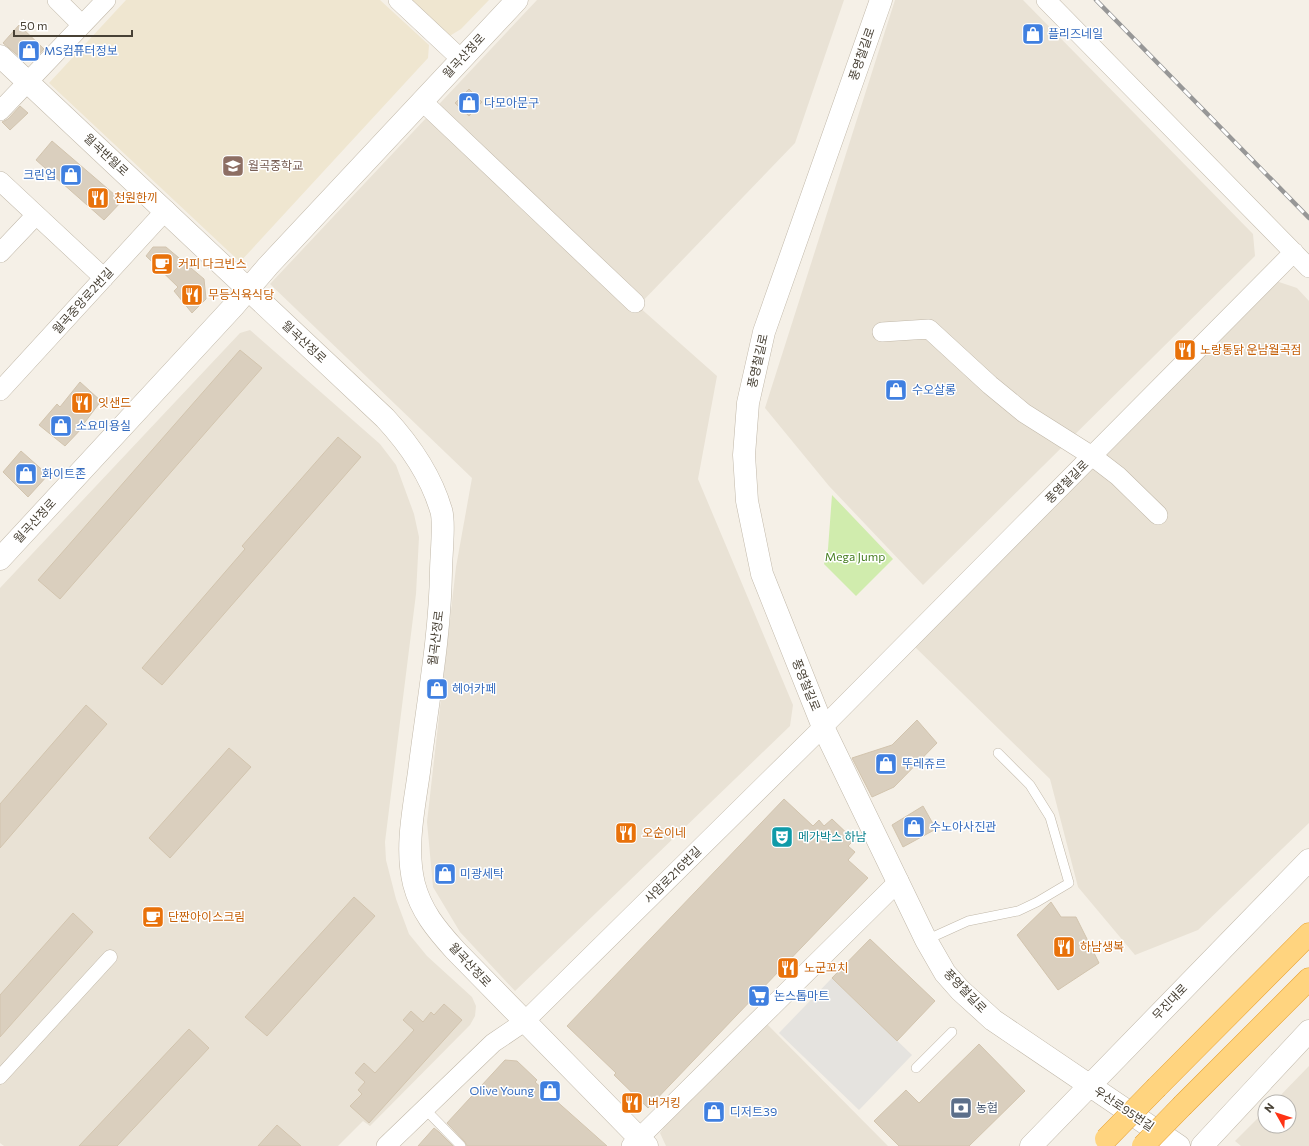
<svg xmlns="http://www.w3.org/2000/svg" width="1309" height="1146" font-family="Commissioner,'Noto Sans KR',sans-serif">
<rect width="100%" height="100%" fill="#f5f0e7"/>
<path fill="#e9e2d5" d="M537,0H844L795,143L638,306L717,376L698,479L793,705L790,726L515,991L460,932L433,887L427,822L456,567L472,478L270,284Z
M895,0H1023L1253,234L1255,256L923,585L829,486L765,408Z
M1276,281L1297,288L1309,301V823L1198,930L1135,955L1078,887L1050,779L915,647Z
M250,330L380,444L396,465L414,514L419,537L416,594L385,842L386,860L396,899L409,934L427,956L472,997L476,1006L475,1016L470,1025L370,1126L363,1121L338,1146H4L0,1143V588L240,333Z
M763,1020L888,1146H666L660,1133L671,1117Z
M1309,1066V1146H1241L1235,1141L1265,1111V1126H1289V1102H1274Z"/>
<path fill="#efe6d0" d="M126,0H380L429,45L428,58L240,262L49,83Z
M411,0H489L461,29L448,37Z"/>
<path fill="#d0ecad" d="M832,495L893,559L856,596L824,564L828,549Z"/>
<path fill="#e5e3df" d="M832,978L912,1055L859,1110L779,1033Z"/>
<path fill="#dacfbe" stroke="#d2c4ae" d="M19,25L44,49L34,60L21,58L3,43Z
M469,89L482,102L469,116L455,103Z
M20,106L28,113L10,130L2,122L8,119Z
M52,141L122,201L104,220L36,160Z
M153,247H166L204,279L206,299L192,313L174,291L178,287L146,256Z
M240,350L262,368L60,599L38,580Z
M80,382L101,401L82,426L83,427L65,446L39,425L57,404L60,407Z
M338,437L361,457L162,685L142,668L245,549L242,546Z
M21,451L48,475L28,497L3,472Z
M86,705L107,724L0,848V804Z
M917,720L937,743L894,787L872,797L852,758L892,745Z
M229,748L251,767L170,858L149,838Z
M784,799L813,826L819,820L824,826L832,819L854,840L848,846L855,852L848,860L868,878L648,1108L614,1075L616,1073L567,1026Z
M923,806L936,829L903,847L892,825Z
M354,897L375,916L267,1036L245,1017Z
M1051,902L1061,917H1076L1099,963L1058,990L1017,935Z
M73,913L93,932L0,1037V995Z
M870,939L935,1001L897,1041L832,978Z
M444,1004L462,1020L369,1123L350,1106L362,1094L358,1090L365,1082L355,1073L364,1063L375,1073L398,1048L414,1030L403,1020L411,1011L423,1022L431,1012L434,1015Z
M189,1029L209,1048L117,1146H79Z
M979,1044L1025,1091L969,1146H899L874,1121L906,1090L919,1103Z
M505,1060L517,1061L537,1080L535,1082L607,1146H467L465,1142L447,1123Z
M277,1125L301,1146H258Z
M434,1128L439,1132L453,1146H418Z"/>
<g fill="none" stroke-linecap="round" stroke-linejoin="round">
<g stroke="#c1b8a9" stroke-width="10">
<path id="service" d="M926,940L968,921L1018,911L1037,902L1069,883L1050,817L1030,785L998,753
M916,1068L952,1032
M424,1108L461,1146"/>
</g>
<g stroke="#c1b8a9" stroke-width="15">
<path id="pedestrian" d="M0,1077L110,957"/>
</g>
<g stroke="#c1b8a9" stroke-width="20">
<path id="minor" d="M57,0L82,25
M398,0L461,59
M1046,0L1309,268
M423,102L635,303
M0,111L106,0
M0,181L104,278
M0,253L36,215
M882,332L929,329L990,385L1024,413L1092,456L1118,476L1158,515
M0,391L166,210
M386,1146L493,1043L524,1022L823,727L1294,252
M631,1146L899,881"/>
</g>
<g stroke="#c1b8a9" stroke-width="23">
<path id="tertiary" d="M881,0L764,332L748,403L744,455L747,501L762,574L823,727L926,940L945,973L960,990L993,1020L1179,1146
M0,56L385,418C409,444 431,476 441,510C445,521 441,557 441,571C440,638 427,706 419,772C414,808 405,848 414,884C421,911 436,929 455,950L647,1146
M0,559L233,307L268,266L517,0
M1031,1146L1309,860
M1202,1146L1309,1031"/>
</g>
<g stroke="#e9a02d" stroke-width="23">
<path id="trunk" d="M1157,1087L1309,934
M1183,1105L1309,979"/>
</g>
<use href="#service" stroke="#fff" stroke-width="9"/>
<use href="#pedestrian" stroke="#fff" stroke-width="14"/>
<use href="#minor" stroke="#fff" stroke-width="19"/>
<use href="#tertiary" stroke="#fff" stroke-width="22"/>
<use href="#trunk" stroke="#ffd47f" stroke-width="22"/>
<g stroke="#979797" stroke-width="4.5">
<path id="rail" d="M1096,0L1309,218"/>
</g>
<use href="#rail" stroke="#fff" stroke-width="3" stroke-dasharray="9" stroke-linecap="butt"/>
<g stroke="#e9a02d" stroke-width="23" stroke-linecap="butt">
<path id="trunk-bridge" d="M1106,1139L1157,1087
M1143,1146L1183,1105"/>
</g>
<use href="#trunk-bridge" stroke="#ffd47f" stroke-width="22"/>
</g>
<defs>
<g id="shop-square" transform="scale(1.15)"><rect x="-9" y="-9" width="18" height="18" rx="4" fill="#3f7fe0" stroke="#fff"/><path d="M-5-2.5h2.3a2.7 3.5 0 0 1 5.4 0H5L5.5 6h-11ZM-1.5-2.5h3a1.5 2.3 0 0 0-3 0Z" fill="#fff"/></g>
<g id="school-square" transform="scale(1.15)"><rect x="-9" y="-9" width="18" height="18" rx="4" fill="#8d6e63" stroke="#fff"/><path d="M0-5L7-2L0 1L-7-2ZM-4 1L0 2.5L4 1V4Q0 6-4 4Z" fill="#fff"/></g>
<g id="restaurant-square" transform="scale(1.15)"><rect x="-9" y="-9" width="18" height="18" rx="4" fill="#e8710a" stroke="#fff"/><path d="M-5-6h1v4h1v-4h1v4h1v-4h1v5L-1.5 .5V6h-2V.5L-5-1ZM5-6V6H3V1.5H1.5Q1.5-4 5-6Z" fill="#fff"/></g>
<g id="cafe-square" transform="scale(1.15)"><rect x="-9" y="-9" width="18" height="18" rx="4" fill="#e8710a" stroke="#fff"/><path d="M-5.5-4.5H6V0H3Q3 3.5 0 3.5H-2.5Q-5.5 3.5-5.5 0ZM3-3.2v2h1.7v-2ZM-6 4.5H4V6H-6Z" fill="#fff"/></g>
<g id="theatre-square" transform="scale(1.15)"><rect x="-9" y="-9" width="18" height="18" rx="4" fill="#0f9aa8" stroke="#fff"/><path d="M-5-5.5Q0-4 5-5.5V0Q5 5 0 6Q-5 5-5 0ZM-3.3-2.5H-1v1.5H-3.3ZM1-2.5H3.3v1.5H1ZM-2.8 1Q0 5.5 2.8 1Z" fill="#fff"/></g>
<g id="supermarket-square" transform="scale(1.15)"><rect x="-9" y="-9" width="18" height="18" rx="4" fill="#3f7fe0" stroke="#fff"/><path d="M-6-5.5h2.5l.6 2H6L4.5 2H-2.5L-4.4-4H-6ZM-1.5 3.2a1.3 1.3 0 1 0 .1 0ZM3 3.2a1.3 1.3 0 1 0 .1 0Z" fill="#fff"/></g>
<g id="bank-square" transform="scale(1.15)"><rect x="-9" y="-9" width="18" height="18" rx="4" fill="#5c6f8a" stroke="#fff"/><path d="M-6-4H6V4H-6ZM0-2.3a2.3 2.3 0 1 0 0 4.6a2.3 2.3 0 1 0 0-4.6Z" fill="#fff"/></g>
</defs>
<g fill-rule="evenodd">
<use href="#shop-square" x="1033" y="34"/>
<use href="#shop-square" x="29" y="51"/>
<use href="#shop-square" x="469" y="103"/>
<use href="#school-square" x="233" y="166"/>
<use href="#shop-square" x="71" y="175"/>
<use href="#restaurant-square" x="98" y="198"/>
<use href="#cafe-square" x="162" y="264"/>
<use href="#restaurant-square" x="192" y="295"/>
<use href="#restaurant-square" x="1185" y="350"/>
<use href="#shop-square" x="896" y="390"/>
<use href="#restaurant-square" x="82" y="403"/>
<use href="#shop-square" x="61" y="426"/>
<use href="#shop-square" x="26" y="474"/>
<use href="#shop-square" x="437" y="689"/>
<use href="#shop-square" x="886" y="764"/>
<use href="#shop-square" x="914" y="827"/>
<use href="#restaurant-square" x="626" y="833"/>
<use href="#theatre-square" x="782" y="837"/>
<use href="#shop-square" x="445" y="874"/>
<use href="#cafe-square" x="153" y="917"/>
<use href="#restaurant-square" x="1064" y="947"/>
<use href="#restaurant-square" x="788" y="968"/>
<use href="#supermarket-square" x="759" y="996"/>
<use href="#shop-square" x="550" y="1091"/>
<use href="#restaurant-square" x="632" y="1103"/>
<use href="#bank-square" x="961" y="1108"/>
<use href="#shop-square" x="714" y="1112"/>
</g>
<g text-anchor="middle" stroke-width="3" stroke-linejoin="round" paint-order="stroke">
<g font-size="12" fill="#366cbe" stroke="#fff" text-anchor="start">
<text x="1048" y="38">플리즈네일</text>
<text x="44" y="55">MS컴퓨터정보</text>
<text x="484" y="107">다모아문구</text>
<text x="56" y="179" text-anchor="end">크린업</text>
<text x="912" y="394">수오살롱</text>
<text x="76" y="430">소요미용실</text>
<text x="42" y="478">화이트존</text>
<text x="452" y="693">헤어카페</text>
<text x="902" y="768">뚜레쥬르</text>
<text x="930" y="831">수노아사진관</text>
<text x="460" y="878">미광세탁</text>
<text x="774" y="1000">논스톱마트</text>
<text x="534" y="1095" text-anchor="end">Olive Young</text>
<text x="730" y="1116">디저트39</text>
</g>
<g font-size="12" fill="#484135" stroke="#fff">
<text transform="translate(862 54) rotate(-71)" y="4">풍영철길로</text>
<text transform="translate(464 56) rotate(-47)" y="4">월곡산정로</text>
<text transform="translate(106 155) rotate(43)" y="4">월곡반월로</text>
<text transform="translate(83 301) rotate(-48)" y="4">월곡중앙로2번길</text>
<text transform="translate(304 342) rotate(43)" y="4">월곡산정로</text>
<text transform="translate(758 361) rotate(-77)" y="4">풍영철길로</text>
<text transform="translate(1067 482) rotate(-45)" y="4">풍영철길로</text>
<text transform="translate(35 521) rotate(-47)" y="4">월곡산정로</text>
<text transform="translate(436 638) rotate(-83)" y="4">월곡산정로</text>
<text transform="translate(806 685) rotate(68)" y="4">풍영철길로</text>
<text transform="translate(673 875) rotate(-45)" y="4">사암로216번길</text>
<text transform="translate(470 965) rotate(47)" y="4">월곡산정로</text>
<text transform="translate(965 991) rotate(46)" y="4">풍영철길로</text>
<text transform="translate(1170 1002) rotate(-46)" y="4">무진대로</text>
<text transform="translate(1124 1109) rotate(34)" y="4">우산로95번길</text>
</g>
<g font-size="12" fill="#785e54" stroke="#fff" text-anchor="start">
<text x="248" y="170">월곡중학교</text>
</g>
<g font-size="12" fill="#c56008" stroke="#fff" text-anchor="start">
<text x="114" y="202">천원한끼</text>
<text x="178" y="268">커피 다크빈스</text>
<text x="208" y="299">무등식육식당</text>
<text x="1200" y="354">노랑통닭 운남월곡점</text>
<text x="98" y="407">잇샌드</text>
<text x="642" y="837">오순이네</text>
<text x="168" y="921">단짠아이스크림</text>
<text x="1080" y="951">하남생복</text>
<text x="804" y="972">노군꼬치</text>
<text x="648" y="1107">버거킹</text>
</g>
<g font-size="12" fill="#487f24" stroke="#fff">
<text x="855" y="561">Mega Jump</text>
</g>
<g font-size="12" fill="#0d838f" stroke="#fff" text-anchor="start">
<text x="798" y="841">메가박스 하남</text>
</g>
<g font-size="12" fill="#4e5e75" stroke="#fff" text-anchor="start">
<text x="976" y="1112">농협</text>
</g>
</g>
<g transform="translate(1277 1114) rotate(309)"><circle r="19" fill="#ffffff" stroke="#b6b3ae"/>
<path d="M0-3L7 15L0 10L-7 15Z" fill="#ff3314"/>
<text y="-6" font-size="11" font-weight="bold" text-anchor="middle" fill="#484135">N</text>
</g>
<path d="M14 30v6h118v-6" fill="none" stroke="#484135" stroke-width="2"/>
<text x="20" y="30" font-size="12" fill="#484135" stroke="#ffffff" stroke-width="3" paint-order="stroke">50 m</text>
</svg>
